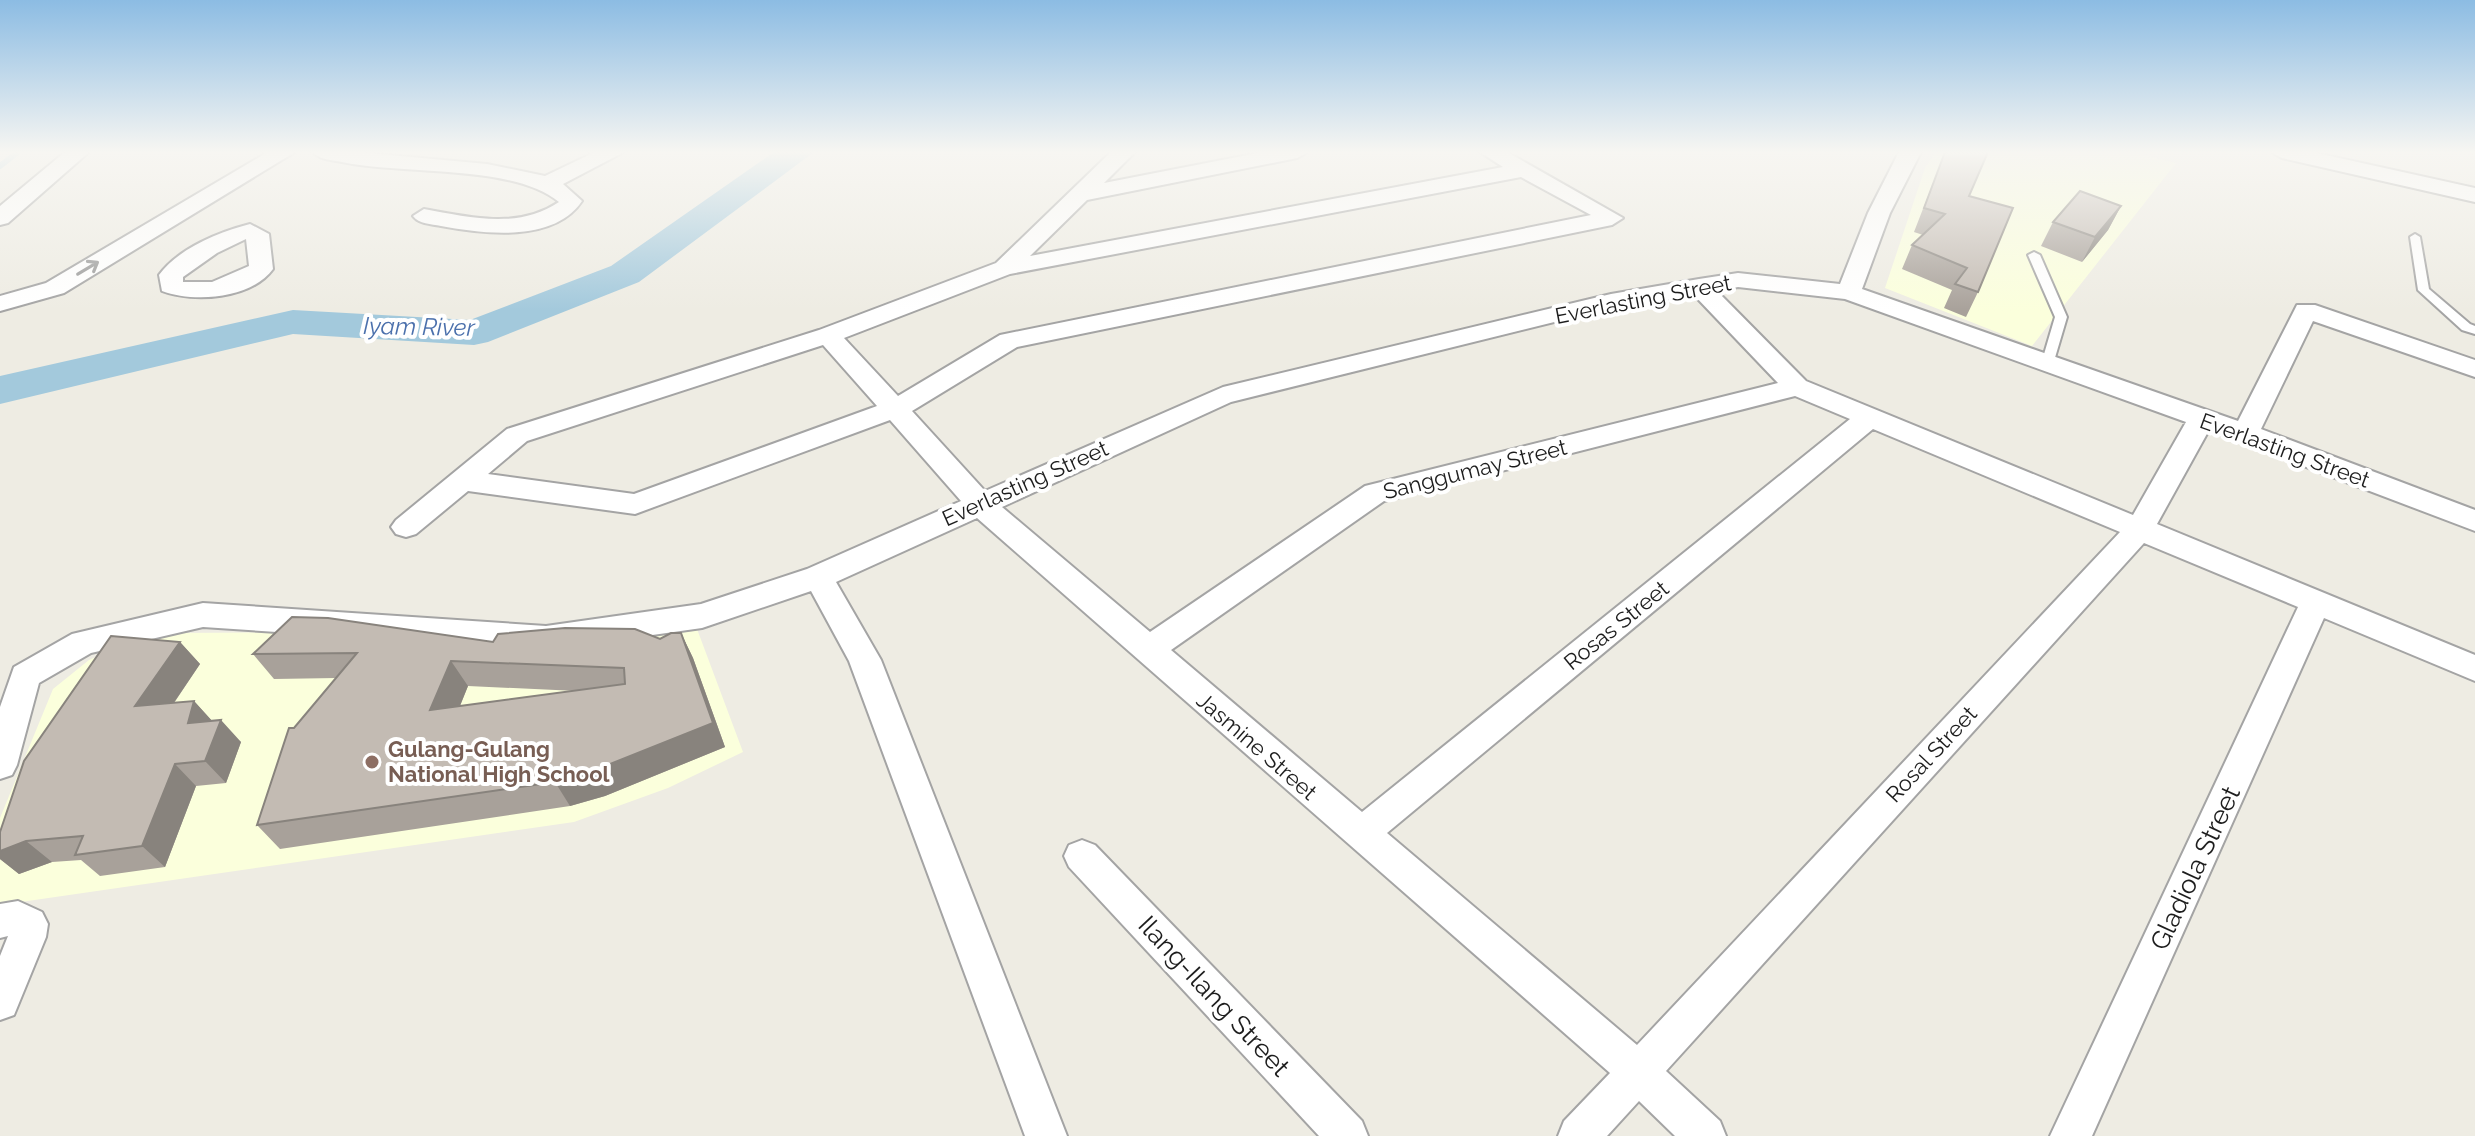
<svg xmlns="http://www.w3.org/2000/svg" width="2475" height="1136" font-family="Raleway,sans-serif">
<rect width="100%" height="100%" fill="#eeece3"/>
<path fill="#fbffdc" d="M1936,152H2131L2176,163L2032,346L1885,288L1925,168Z
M697,629L743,752L668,788L574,822L0,905V818L53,689L89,660L127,643L173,633L347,632L486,650Z"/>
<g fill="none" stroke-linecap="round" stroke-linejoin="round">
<path stroke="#a3c9dc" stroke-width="6" d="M0,166L18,152"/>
<path fill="#a3c9dc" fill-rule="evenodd" d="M774,152H814L639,282L488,342L474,345L293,334L0,404V376L293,310L470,320L611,266Z"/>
<g stroke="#a4a4a4" stroke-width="4">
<path id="lane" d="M2415,234L2420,237L2429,289L2470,324L2475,326V334L2462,330L2418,290L2410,237Z
M2034,252L2040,255L2067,317L2054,361L2048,365L2042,361L2055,317L2028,255Z"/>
</g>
<g stroke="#a4a4a4" stroke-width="4">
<path id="street" d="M65,152H89L8,223L0,225V206Z
M268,152H295L64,293L0,311V296L46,283Z
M313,152H357L487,164L545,176L595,152H624L563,184L582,201C554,243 484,234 441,226C431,224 419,224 413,216L424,209C469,217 517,230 559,202C513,164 403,175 342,162C332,160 320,160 313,152Z
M1111,152H1135L1104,183L1263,152H1308L1297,158L1087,200L1030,256L1503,167L1480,152H1507L1623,218L1612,225L1017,347L912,411L985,491L1223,387L1611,294L1699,279L1738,273L1840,284L1868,213L1899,152H1921L1890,213L1862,289L2238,421L2297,305H2315L2475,360V377L2313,321L2261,429L2475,510V531L2209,430L2157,524L2475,655V681L2324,618L2092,1136H2050L2298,607L2144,543L1666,1071L1720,1121L1726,1136H1675L1639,1101L1607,1136H1558L1564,1121L1610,1073L977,518L836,582L881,660L1067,1136H1025L849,661L811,591L702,628L546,650L203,627L91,653L39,683L17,765L12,775L0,779V707L14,667L72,634L203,603L546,626L701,604L807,569L961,501L890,420L635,514L468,491L416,534L406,537L396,534L391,527L396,520L507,429L819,330L996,263ZM1521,177L1591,215L1000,335L898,396L844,338L1010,274ZM1738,287L1845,299L2186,422L2133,515L1806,381L1717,291ZM1694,295L1778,383L1365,486L1150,632L1002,507L1231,402L1611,308ZM823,345L877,406L634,494L488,474L527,441ZM1795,396L1850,419L1362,812L1171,650L1384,501ZM1873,429L2120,532L1637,1045L1387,833Z
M2271,152H2312L2475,188V202L2282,158Z
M250,224L269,234L273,269C251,299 194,303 162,291L159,275C179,248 219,232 250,224ZM246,239L249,266L212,282H183V277L217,253Z
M1082,840L1095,845L1362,1121L1368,1136H1319L1069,867L1064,856L1069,845Z
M18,901L42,912L48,924L46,937L14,1015L0,1020V956L8,936L0,938V904Z"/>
</g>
<use href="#lane" fill="#fff" fill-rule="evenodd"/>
<use href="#street" fill="#fff" fill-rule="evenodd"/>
</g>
<path fill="#a8a19a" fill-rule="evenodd" d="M1945,152L1969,196L1978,292L1966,317L1944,308L1952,290L1902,269L1912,245L1923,235L1914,232Z
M2121,206L2108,230L2082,262L2041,246L2053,222Z
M681,633L693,658L725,747L605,796L570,806L280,849L257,825L336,678L274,679L253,654L493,642L660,639ZM468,686L577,691L460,706Z
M180,642L200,664L174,703L194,701L212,721L241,742L226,783L196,786L165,867L100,876L81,860L52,862L19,874L0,859V832Z"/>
<path fill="#88837d" d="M2121,206L2108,230L2082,262L2095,237Z
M681,633L693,658L725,747L605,796L570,806L555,782Z
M180,642L200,664L156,729L135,706Z
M451,661L468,686L448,735L430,710Z
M194,701L214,723H188Z
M221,720L241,742L226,783L205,761Z
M175,764L196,786L165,867L142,846Z
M26,841L52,862L19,874L0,859V851Z"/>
<path fill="#c3bbb3" stroke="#88837d" stroke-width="2" fill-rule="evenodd" d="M1945,152H1988L1969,196L2013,208L1978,292L1955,284L1967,268L1912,245L1945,214L1924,208Z
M2080,191L2121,206L2095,237L2053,222Z
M292,617L328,618L493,642L498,634L565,628L635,629L660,639L671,633H681L713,723L590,772L555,782L257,825L289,728H294L357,653L253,654ZM451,661L624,668L625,684L430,710Z
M111,636L180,642L135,706L194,701L188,723L221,720L205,761L175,764L142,846L75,855L83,836L26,841L0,851V832L24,761Z"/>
<defs><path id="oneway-shaft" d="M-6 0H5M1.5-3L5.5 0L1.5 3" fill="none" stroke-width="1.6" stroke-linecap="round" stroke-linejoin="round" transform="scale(2)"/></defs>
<use stroke="#999" href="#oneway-shaft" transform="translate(88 268) rotate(-31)"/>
<linearGradient id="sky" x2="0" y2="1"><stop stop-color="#8cbce3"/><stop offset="0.49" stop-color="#f7f6f2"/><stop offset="1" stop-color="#f7f6f2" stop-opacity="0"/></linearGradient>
<rect width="2475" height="311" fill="url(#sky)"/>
<circle fill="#8d6e63" stroke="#fff" stroke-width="3" cx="372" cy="762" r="8"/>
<g text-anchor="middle" stroke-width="8" stroke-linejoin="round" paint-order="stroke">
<g font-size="22" fill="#1d1d1d" stroke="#fff">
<text transform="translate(1643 299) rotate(-11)" y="8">Everlasting Street</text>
<text transform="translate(2285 450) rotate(20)" y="8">Everlasting Street</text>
<text transform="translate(1475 469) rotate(-14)" y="8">Sanggumay Street</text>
<text transform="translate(1025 483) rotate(-24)" y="8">Everlasting Street</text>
<text transform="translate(1616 625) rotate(-39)" y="8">Rosas Street</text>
<text transform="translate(1257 746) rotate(41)" y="8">Jasmine Street</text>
<text transform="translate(1931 754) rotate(-47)" y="8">Rosal Street</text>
</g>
<g font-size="22" font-weight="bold" fill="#785e54" stroke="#fff" text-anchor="start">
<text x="388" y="757">Gulang-Gulang<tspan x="388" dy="25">National High School</tspan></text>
</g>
<g font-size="24" font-style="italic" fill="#4b70ac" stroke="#fff">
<text transform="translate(419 327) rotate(1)" y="8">Iyam River</text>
</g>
<g font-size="26" fill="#1d1d1d" stroke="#fff">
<text transform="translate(2195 868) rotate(-65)" y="9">Gladiola Street</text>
<text transform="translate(1214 996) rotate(47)" y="9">Ilang-Ilang Street</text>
</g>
</g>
</svg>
